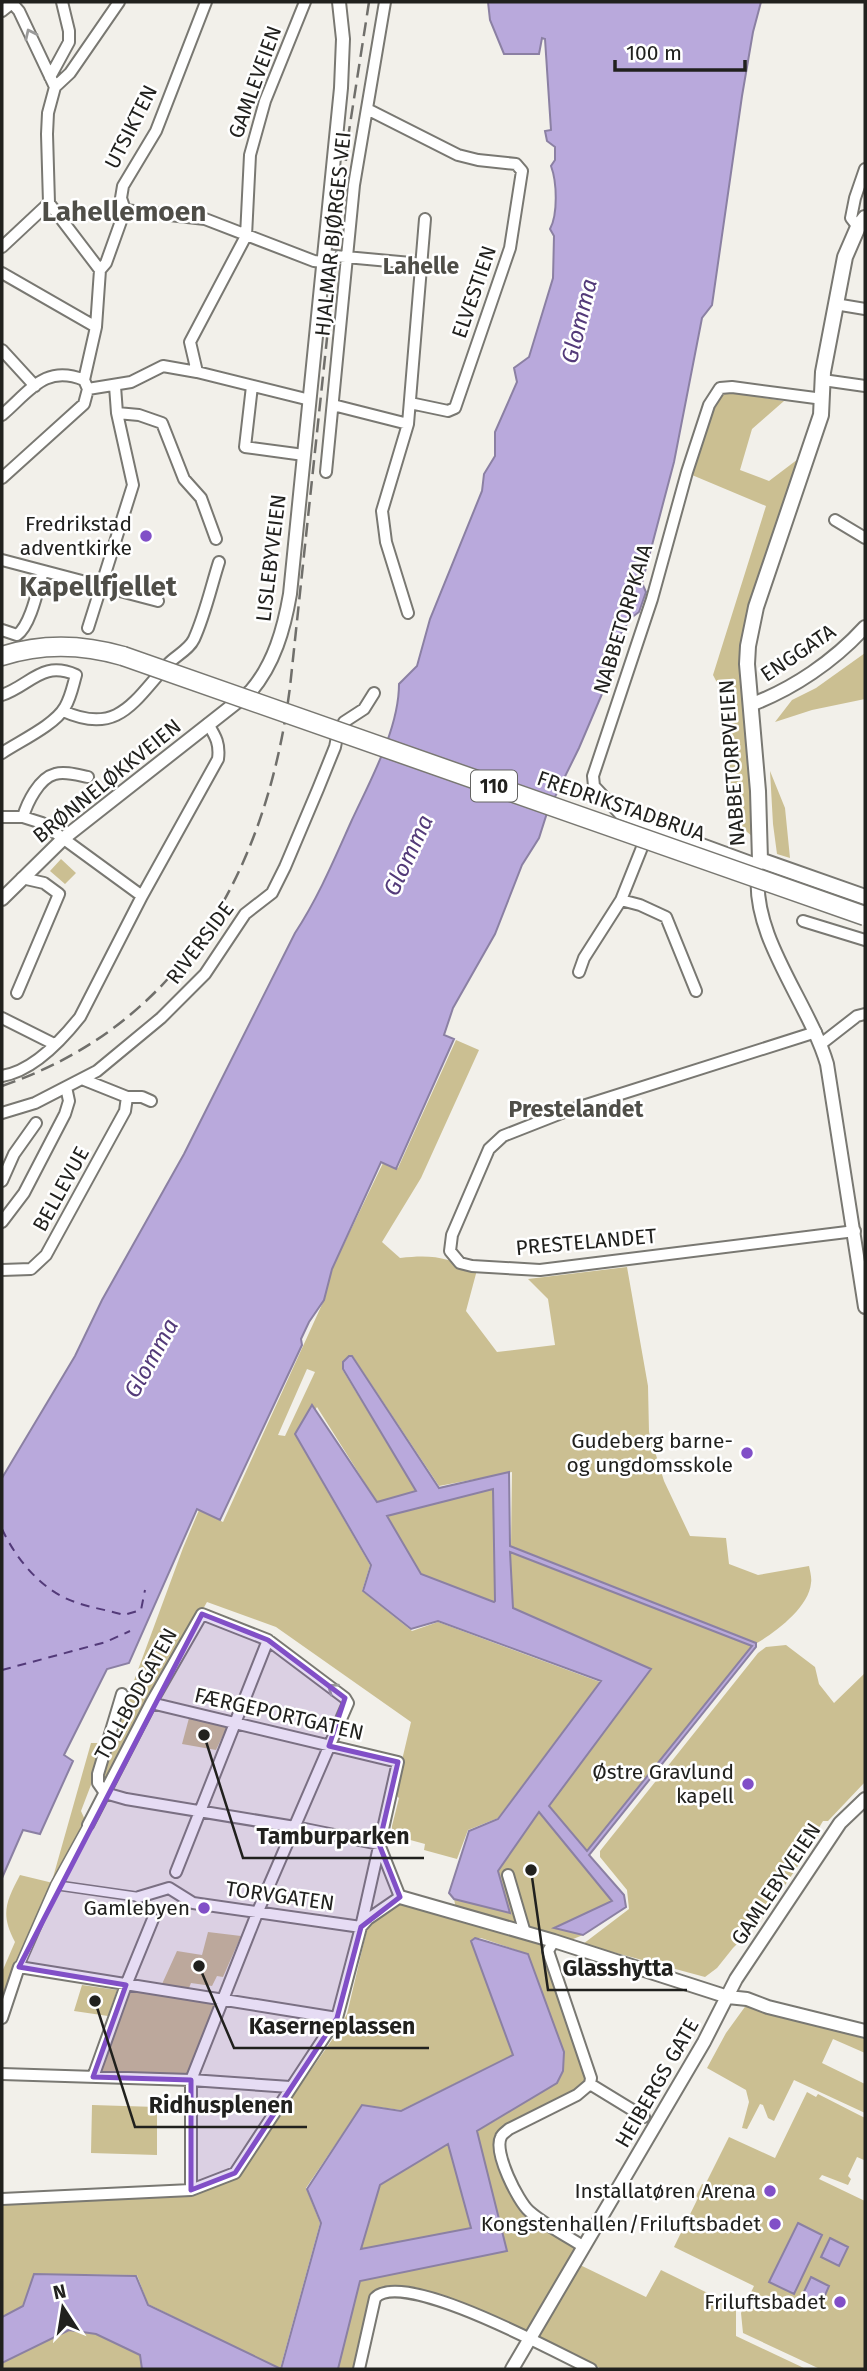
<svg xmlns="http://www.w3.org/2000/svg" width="867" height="2371" font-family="'Fira Sans',sans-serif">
<rect width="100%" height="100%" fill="#f2f0ea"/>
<path fill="#cbbf92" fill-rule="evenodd" d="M728,392L784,401L752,429L740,470L769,481L806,453L743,651L740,681L751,779L753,837L733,820L726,700L713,675L766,506L692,475L718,398Z
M865,653V699L812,710L775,722L792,700L816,688Z
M770,771L785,808L790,858L777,854L773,824Z
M61,859L76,873L65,884L50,871Z
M456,1040L479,1050L421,1178L382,1242L400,1258C434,1254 446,1258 477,1270L466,1311L497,1352L555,1345L548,1299L528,1279L627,1267L648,1386L649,1432L664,1481L690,1536L726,1538L729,1564L758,1575L809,1566C810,1571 812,1578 811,1583C809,1607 776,1632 757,1643L511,1546L512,1472L439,1486L352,1355L343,1362L342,1369L416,1491L377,1502L317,1407L297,1438L370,1565L362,1591L412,1631L438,1622L600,1682L498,1818L468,1830L457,1859L424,1850L425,1844L403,1838L401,1844L392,1840V1826L399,1798L394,1794L411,1722L276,1627L207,1602L105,1782L101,1770L183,1548L199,1510L223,1522L324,1300L332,1269L383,1163L398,1168ZM307,1369L315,1372L285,1436L278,1435Z
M493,1489L495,1602L421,1574L387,1516Z
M509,1552L752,1646L587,1851L549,1806L651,1669L513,1608Z
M786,1645L815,1667L819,1684L834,1703L865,1673V1782L828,1821H823L817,1831L819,1835L762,1919L733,1948L717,1968L705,1977L583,1944L629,1909L627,1890L600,1857V1851L758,1653L766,1647Z
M189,1718L227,1727L216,1750L182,1744Z
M91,1743H103L94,1777L81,1811L85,1820L54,1882L52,1881Z
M539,1812L612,1901L555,1927L583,1935L556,1946L541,1943L585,2075V2081L579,2089L498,2135L512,2193L578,2247L525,2334L391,2289L375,2293L355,2369H338L359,2281L507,2251L477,2131L557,2083L528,1954L481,1938H475L471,1942L513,2055L401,2110L362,2105L306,2188L320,2223L280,2369L148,2304L137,2275L34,2274L23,2307L2,2317V2205L191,2192L239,2174L334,2037L347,2014L369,1921L398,1898L457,1914L454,1899L509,1913L498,1871Z
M20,1875L53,1883L2,2007V1972L15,1942C0,1914 6,1902 20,1875Z
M208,1932L241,1936L223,1977L217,1976L212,1986L191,1983L189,1988L162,1984L177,1951L202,1955Z
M82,1985L117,1990L108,2016L74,2011Z
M128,1987L218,2002L191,2079L96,2074Z
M747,2004L865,2039V2053L833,2039L822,2063L865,2084V2113L794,2080L774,2121L768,2118L763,2105L760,2104L747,2129L742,2128L749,2102L746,2090L707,2068L726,2033Z
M807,2092L816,2097L818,2094L865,2118V2157L864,2160L857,2157L848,2176L851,2179L848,2185L822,2175L819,2179L865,2201V2369H820L743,2333L741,2313L754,2286L674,2247L698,2198L696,2196L702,2184L705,2185L729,2137L775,2158Z
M92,2105L157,2107V2155L91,2153Z
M448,2143L471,2228L361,2249L380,2185Z
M578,2264L646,2297L661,2270L736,2307V2336L806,2369H602L535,2337Z
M69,2330L96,2334L140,2355L142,2369H2V2362Z"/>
<path fill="#b9a9dc" stroke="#8b80a3" stroke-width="2" fill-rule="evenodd" d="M488,2H761L753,32L742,96L712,305L702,318L674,462L642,583L646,592L639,612L631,618L614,644L605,667L602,694L579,748L547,813L539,838L522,865L495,934L453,1008L444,1035L454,1039L396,1169L381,1162L332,1269L324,1300L309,1322L301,1339L302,1345L220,1520L197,1509L129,1663L107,1669L64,1755L73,1761L40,1834L23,1830L2,1878V1478L75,1356L102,1300L184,1154L295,933C318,898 334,860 351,822C370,781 399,729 399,684L417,666L430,619L482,491L484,474L495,456V432L517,382L514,368L529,357L553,278L554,236L550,229C558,214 557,182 551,166L555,160V147L547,141L545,131L551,130L545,39L542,38L539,54H504L490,20Z
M349,1356H352L439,1488L509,1472L510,1546L756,1643V1647L589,1855L624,1895L626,1907L583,1935L554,1928L612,1901L539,1812L498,1871L510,1913L454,1899L449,1893L469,1831L498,1819L601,1681L438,1621L411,1629L363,1591L371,1565L295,1434L312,1405L377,1502L416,1491L343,1369V1362ZM493,1489L495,1601L494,1602L421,1574L387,1516ZM510,1552L752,1646L587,1851L549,1806L651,1669L513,1608Z
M475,1938L528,1954L564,2052L563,2071L557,2083L477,2131L507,2251L360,2281L338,2369H142L140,2355L96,2334L69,2330L2,2363V2317L23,2306L34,2274L136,2276L148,2305L281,2369L321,2223L307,2189L362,2105L401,2111L513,2055L471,1941ZM448,2144L471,2228L361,2249L380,2185Z
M798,2223L822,2235L794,2294L769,2282Z
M830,2238L848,2247L839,2266L821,2257Z
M811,2277L829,2286L820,2307L801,2298Z"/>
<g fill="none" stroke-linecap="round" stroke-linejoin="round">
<path stroke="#533a79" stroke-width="2" stroke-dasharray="9 7" stroke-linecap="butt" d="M2,1529C16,1559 42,1591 75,1602C91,1608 108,1610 124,1615L141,1610L145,1590
M2,1670L106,1642L130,1631"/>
<g stroke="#797872" stroke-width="11">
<path id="pedestrian" d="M55,1885L139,1897
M19,1967L55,1885L88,1825"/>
</g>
<g stroke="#797872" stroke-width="14">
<path id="minor" d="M2,11L12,3L19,11L55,87
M50,77L69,42V31L62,2
M367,109L458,155L478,160L516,164L522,171L510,248L455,408L448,411L410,403
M125,210L205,219L314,261L323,262
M858,227L851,218L855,198L865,169
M2,247L49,203
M324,255L422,264
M100,270L106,263L125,210L121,198L123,186L156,131L206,2
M2,273L96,327
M835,304L865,309
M2,350L35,386
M197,372L190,342L246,236L250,155L265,101L305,2
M823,380L865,386
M252,386L245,447L304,455
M88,389L131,382L163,366L197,372L310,400
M333,405L408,424
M117,413L139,415L162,423L184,479L201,498L216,539
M2,415C30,391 45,364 84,380
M326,472L354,185L385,2
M2,478L84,404L88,389L84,380L96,327L100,270L49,203L47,134L48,113L55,87L70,73L119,2
M835,520L865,538
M2,560L158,601
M408,613L386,542L382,511L408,424L425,219
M88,628L133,485L117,413L115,386
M2,630L17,635C31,625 38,588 43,571
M2,695C31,685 42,660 76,675C73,685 71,697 65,707C55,725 20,741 2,753
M63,711C118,736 134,701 167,665C175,656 189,650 194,639C205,615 211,587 219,562
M2,817H23L42,823L142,896
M23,817C27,803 39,778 55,774C65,771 78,775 88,777
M759,865L620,814L594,786L593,776L652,599L687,472L709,405L720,388L732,387L823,399
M621,900L640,905L666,917L696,991
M803,921L865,940
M579,972L584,958L621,900L647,835
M17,993L59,894L44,883L22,878
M2,1018L54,1044
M816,1032L564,1112L503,1136L489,1149L452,1235L450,1251L460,1263L472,1266L540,1270L855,1231
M821,1044L857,1016L865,1014
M2,1076C33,1071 61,1041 80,1017L142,896L218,759C220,744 216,737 208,724
M82,1079L127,1097H142L151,1101
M2,1113L35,1103L97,1071L161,1018L205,974L245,914L272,893L285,867L318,789L335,747L338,732L344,722L364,709L374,693
M2,1181L14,1154L36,1123
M2,1222L24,1193L65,1114L69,1101L66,1087
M2,1270L31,1269L46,1255L125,1111L127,1097
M105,1793L126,1799L295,1827L379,1844L400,1897L368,1919L361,1927L193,1903L169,1888L139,1897
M105,1793L98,1783V1774L122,1694
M88,1825L151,1703L202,1614L268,1640L345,1698L348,1703L258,1911L191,2080V2190
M176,1872L268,1640
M508,1875L525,1933
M554,1941L548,1951L591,2078L590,2084
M2,2018L19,1967L337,2018
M2,2074L191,2080L290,2087
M93,2077L126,1985L153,1919
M590,2084L644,2117
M2,2199L191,2190L235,2173L337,2018L361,1927L398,1762L151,1703
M584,2247C566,2235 546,2226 529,2211C518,2201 493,2152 501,2137C502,2134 507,2131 509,2129L577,2095L590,2084
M359,2369L375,2298C403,2268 557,2353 591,2369"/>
</g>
<g stroke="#797872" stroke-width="16">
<path id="tertiary" d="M750,705C793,689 834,661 865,627
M758,874C752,938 809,1003 827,1064L865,1307
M2,899L64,838L251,691C274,664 284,629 290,594L341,88L343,39L339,2
M400,1897L554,1941L728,1997L747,1999L768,2007L865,2031
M512,2369L704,2042L736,1979L840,1823L865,1799"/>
</g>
<g stroke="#797872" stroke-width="18">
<path id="secondary" d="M865,218L858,227L845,257L823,372L821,415L756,607L748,646L747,664L758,791L760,860L865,897"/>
</g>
<g stroke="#797872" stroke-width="21">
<path id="trunk" d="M2,656C42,643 82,644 123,656"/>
</g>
<use href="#pedestrian" stroke="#fff" stroke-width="8"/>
<use href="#minor" stroke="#fff" stroke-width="10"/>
<use href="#tertiary" stroke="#fff" stroke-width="12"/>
<use href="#secondary" stroke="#fff" stroke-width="14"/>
<use href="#trunk" stroke="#fff" stroke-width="18"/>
<path stroke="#706f6b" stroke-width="2.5" stroke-dasharray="14 7" stroke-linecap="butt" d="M2,1086C183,1024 267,868 290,687L349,131L369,2"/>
<g stroke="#797872" stroke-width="21" stroke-linecap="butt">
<path id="trunk-bridge" d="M123,656L865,916"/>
</g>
<use href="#trunk-bridge" stroke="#fff" stroke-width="18"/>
</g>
<defs><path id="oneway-chevron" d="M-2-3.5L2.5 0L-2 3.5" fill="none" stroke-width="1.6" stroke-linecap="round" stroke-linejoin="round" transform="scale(1.75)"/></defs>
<g stroke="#9b9b9a">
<use href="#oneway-chevron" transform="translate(30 34) rotate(-115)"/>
<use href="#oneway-chevron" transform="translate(332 1688) rotate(-143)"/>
</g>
<path fill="#814fc7" fill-opacity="0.2" stroke="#814fc7" stroke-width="5" stroke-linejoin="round" d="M202,1614L268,1640L345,1698L329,1746L398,1762L379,1844L400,1897L361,1927L337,2018L235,2173L191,2190V2080L93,2077L126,1985L19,1967Z"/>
<g fill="#814fc7" stroke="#fff" stroke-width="2.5">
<circle cx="146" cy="536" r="7"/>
<circle cx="747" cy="1453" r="7"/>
<circle cx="748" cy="1784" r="7"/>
<circle cx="204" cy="1908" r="7"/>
<circle cx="770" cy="2191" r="7"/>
<circle cx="775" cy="2224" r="7"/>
<circle cx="840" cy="2302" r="7"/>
</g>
<g text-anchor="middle" stroke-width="5" stroke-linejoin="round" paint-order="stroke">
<rect fill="#fff" stroke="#646462" stroke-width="2" x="471" y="770.5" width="46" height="31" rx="5"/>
<g font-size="19" font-weight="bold" fill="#21211e">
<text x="494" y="793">110</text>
</g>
<g font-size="21" fill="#21211e" stroke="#fff">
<text transform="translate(255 82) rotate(-70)" y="7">GAMLEVEIEN</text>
<text transform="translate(131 127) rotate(-63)" y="7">UTSIKTEN</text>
<text transform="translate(333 234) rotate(-84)" y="7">HJALMAR BJØRGES VEI</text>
<text transform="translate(474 292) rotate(-71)" y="7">ELVESTIEN</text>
<text transform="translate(271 558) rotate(-83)" y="7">LISLEBYVEIEN</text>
<text transform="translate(623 619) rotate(-73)" y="7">NABBETORPKAIA</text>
<text transform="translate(798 653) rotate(-34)" y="7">ENGGATA</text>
<text transform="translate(732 763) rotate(-94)" y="7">NABBETORPVEIEN</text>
<text transform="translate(107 781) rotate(-39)" y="7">BRØNNELØKKVEIEN</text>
<text transform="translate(621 806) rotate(19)" y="7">FREDRIKSTADBRUA</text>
<text transform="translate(200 943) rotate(-53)" y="7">RIVERSIDE</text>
<text transform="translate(61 1189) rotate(-61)" y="7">BELLEVUE</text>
<text transform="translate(586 1242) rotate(-5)" y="7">PRESTELANDET</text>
<text transform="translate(136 1694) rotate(-61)" y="7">TOLLBODGATEN</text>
<text transform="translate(279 1714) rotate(13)" y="7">FÆRGEPORTGATEN</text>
<text transform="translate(776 1884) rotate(-56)" y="7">GAMLEBYVEIEN</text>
<text transform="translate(280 1896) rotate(8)" y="7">TORVGATEN</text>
<text transform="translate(657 2083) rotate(-60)" y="7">HEIBERGS GATE</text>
</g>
<g font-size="21" fill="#21211e" stroke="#fff" text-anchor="end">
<text x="132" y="531">Fredrikstad<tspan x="132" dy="24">adventkirke</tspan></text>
<text x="733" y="1448">Gudeberg barne-<tspan x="733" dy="24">og ungdomsskole</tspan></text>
<text x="734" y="1779">Østre Gravlund<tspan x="734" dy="24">kapell</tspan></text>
<text x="190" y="1915">Gamlebyen</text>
<text x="756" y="2198">Installatøren Arena</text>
<text x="761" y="2231">Kongstenhallen/Friluftsbadet</text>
<text x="826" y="2309">Friluftsbadet</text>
</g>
<g font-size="23" font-weight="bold" fill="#4f4e48" stroke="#fff">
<text x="421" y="274">Lahelle</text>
<text x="576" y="1117">Prestelandet</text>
</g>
<g font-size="23" font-style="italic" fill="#533a79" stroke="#fff">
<text transform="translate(579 321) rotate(-76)" y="8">Glomma</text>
<text transform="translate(408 855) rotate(-65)" y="8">Glomma</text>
<text transform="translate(151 1358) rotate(-61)" y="8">Glomma</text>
</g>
<g font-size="28" font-weight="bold" fill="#4f4e48" stroke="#fff">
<text x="124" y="221">Lahellemoen</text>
<text x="98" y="596">Kapellfjellet</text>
</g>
</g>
<path fill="none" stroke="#21211e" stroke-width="2.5" d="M204 1735L243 1858H424M531 1870L548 1990H687M199 1966L234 2048H429M95 2001L135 2127H307"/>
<g fill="#21211e" stroke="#fff" stroke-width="2.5">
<circle cx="204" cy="1735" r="7"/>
<circle cx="531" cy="1870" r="7"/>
<circle cx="199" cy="1966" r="7"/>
<circle cx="95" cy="2001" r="7"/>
</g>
<g font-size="23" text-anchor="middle" font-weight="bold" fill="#21211e" stroke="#fff" stroke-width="5" stroke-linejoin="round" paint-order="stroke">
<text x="333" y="1844">Tamburparken</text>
<text x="618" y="1976">Glasshytta</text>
<text x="332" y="2034">Kaserneplassen</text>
<text x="221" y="2113">Ridhusplenen</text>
</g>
<rect width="867" height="2371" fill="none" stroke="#21211e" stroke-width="7"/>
<g transform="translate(63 2308) rotate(348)" stroke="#ffffff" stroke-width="5" paint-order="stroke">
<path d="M0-5L12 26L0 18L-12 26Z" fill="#21211e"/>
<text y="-10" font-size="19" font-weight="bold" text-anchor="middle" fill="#21211e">N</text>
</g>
<path d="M615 60v10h130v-10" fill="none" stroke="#21211e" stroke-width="3.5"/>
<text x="626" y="60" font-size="21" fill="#21211e" stroke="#ffffff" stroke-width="5" paint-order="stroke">100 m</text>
</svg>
